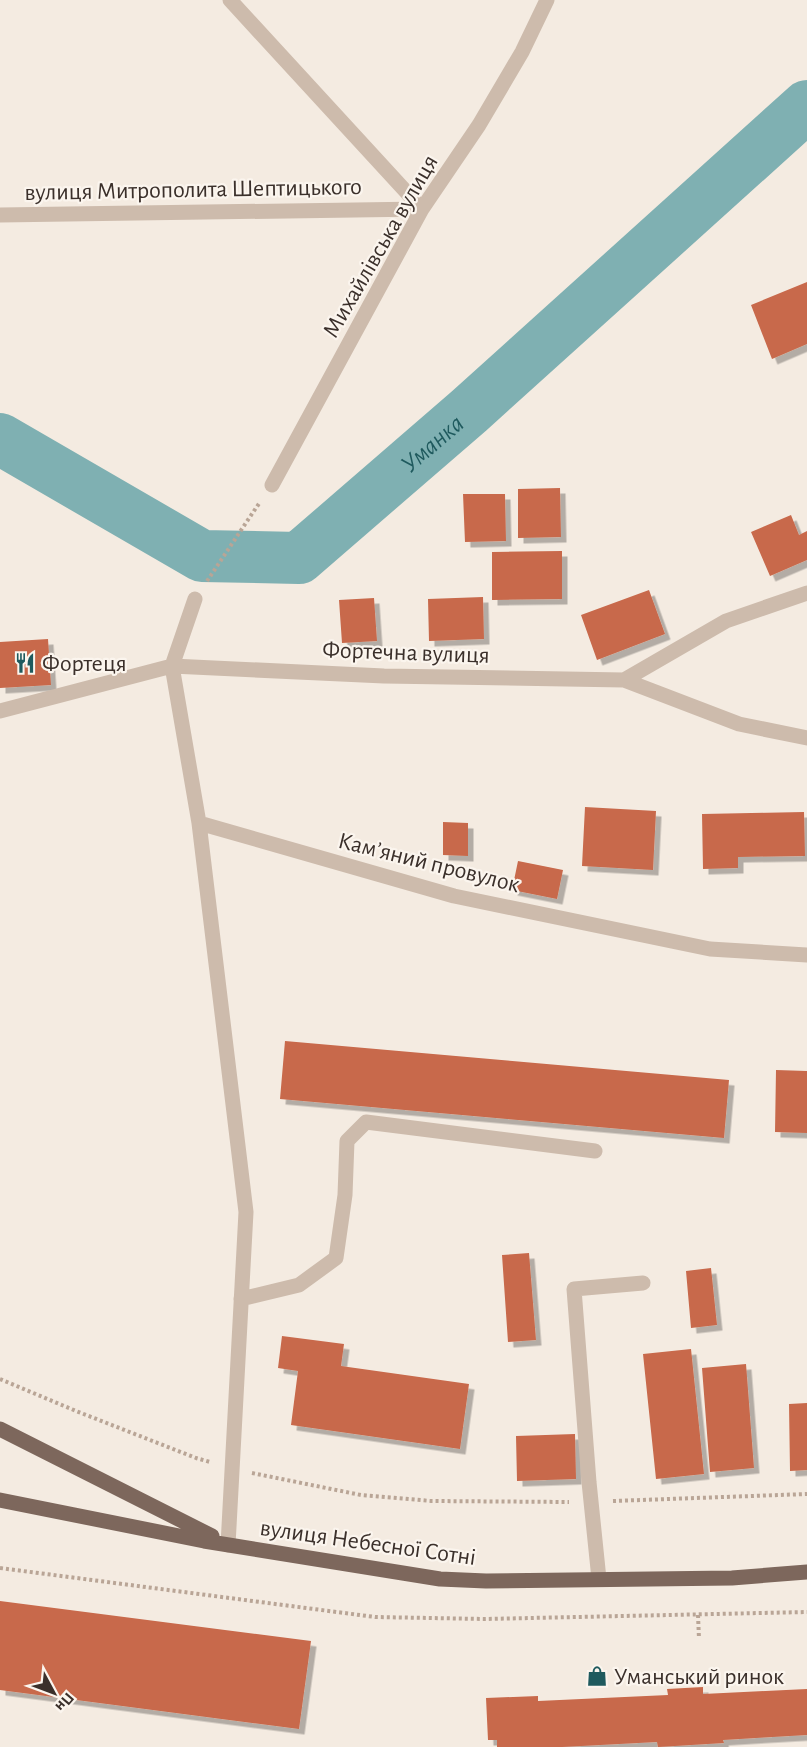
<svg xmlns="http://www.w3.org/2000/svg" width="807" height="1747" font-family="'Alegreya Sans',sans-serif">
<defs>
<filter id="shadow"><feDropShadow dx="5.5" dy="5.5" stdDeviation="0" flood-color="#0004"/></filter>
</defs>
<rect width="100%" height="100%" fill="#f4ebe1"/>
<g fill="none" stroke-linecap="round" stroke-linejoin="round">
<path stroke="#7fb0b2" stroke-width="52" id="s1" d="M0,439L202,556L299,558L469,411L807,106"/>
</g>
<path fill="#c8694b" filter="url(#shadow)" d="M807,282V344L772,359L751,305Z
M560,488L561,537L518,538V489Z
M463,494H505L506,541L465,542Z
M791,515L799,535L807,531V560L770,576L751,532Z
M562,551V599L492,600V552Z
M649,590L665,634L597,660L581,615Z
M483,597L484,639L429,641L428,599Z
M374,598L377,641L342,643L339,600Z
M48,639L51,685L0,688V642Z
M585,807L656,811L653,870L582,866Z
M804,812L805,856L738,857V868L703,869L702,814Z
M443,822L468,823V856L443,855Z
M518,861L563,870L557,899L512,890Z
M285,1041L729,1080L724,1138L280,1099Z
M776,1070L807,1071V1133L775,1132Z
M529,1253L536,1340L508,1342L502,1255Z
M711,1268L717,1325L691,1328L686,1271Z
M282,1336L344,1344L341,1366L469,1384L460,1449L291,1425L298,1371L278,1368Z
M691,1349L704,1474L656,1479L643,1354Z
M746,1364L754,1468L710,1472L702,1368Z
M807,1403V1470L790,1471L789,1404Z
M575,1434L576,1479L517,1481L516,1436Z
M0,1601L311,1641L299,1729L0,1690Z
M703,1687V1694L807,1689V1735L723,1740L724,1743L658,1747L657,1742L562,1747H497V1740H488L486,1698L538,1696V1701L668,1695L667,1689Z"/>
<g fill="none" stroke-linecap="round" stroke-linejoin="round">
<path stroke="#b9a596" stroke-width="4" stroke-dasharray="3 3" stroke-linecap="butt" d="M207,581L260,502
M0,1379L76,1411L196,1458L210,1462
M252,1473L361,1495L431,1501L569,1502
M613,1501L807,1494
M0,1568L375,1617L485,1619L807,1612
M698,1615L699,1639"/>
<path stroke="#cdbbac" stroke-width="15" d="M230,0L422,209
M0,215L422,209
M272,485L422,209L479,125L522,52L547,0
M195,599L172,666L199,823L454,896L710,949L807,955
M624,680L726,621L807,593
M0,711L172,666L384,676L624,680L739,724L807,738
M199,823L246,1212L228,1545
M241,1299L299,1285L336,1258L345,1195L347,1141L366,1122L595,1151
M599,1579L589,1482L574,1289L643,1283"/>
<path stroke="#7d675c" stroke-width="15" d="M0,1429L212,1536
M0,1500L204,1541L440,1579L486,1581L732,1578L807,1572"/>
</g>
<defs>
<g id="restaurant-bare" transform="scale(1.62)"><path d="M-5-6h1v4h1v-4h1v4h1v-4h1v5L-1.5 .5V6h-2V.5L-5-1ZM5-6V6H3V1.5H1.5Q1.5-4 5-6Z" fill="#1f5a5e" stroke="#fbf5ee" stroke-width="2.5" paint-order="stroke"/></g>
<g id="shop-bare" transform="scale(1.62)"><path d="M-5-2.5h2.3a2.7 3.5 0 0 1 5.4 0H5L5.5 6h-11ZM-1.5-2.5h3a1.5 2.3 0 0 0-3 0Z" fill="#1f5a5e" stroke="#fbf5ee" stroke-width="2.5" paint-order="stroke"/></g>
</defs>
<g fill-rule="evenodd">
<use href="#restaurant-bare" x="25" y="663"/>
<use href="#shop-bare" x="597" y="1676"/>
</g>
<g text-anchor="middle" stroke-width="4.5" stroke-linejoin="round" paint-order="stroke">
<g font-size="24" fill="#3b302b" stroke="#fbf5ee">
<text transform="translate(193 189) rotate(-1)" y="8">вулиця Митрополита Шептицького</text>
<text transform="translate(380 246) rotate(-60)" y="8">Михайлівська вулиця</text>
<text transform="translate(406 652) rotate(2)" y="8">Фортечна вулиця</text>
<text transform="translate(429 862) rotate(14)" y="8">Камʼяний провулок</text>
<text transform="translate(368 1542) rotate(8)" y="8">вулиця Небесної Сотні</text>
</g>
<g font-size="24" fill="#3b302b" stroke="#fbf5ee" text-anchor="start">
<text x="42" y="671">Фортеця</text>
<text x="614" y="1684">Уманський ринок</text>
</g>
<g font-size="26" font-style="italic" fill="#1f5a5e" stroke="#fbf5ee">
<text dy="9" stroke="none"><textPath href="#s1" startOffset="506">Уманка</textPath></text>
</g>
</g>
<g transform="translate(54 1693) rotate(131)" stroke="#fbf5ee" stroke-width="4.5" paint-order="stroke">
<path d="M0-4.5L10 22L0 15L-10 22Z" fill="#3b302b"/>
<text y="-9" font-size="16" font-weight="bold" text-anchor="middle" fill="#3b302b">Пн</text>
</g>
</svg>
